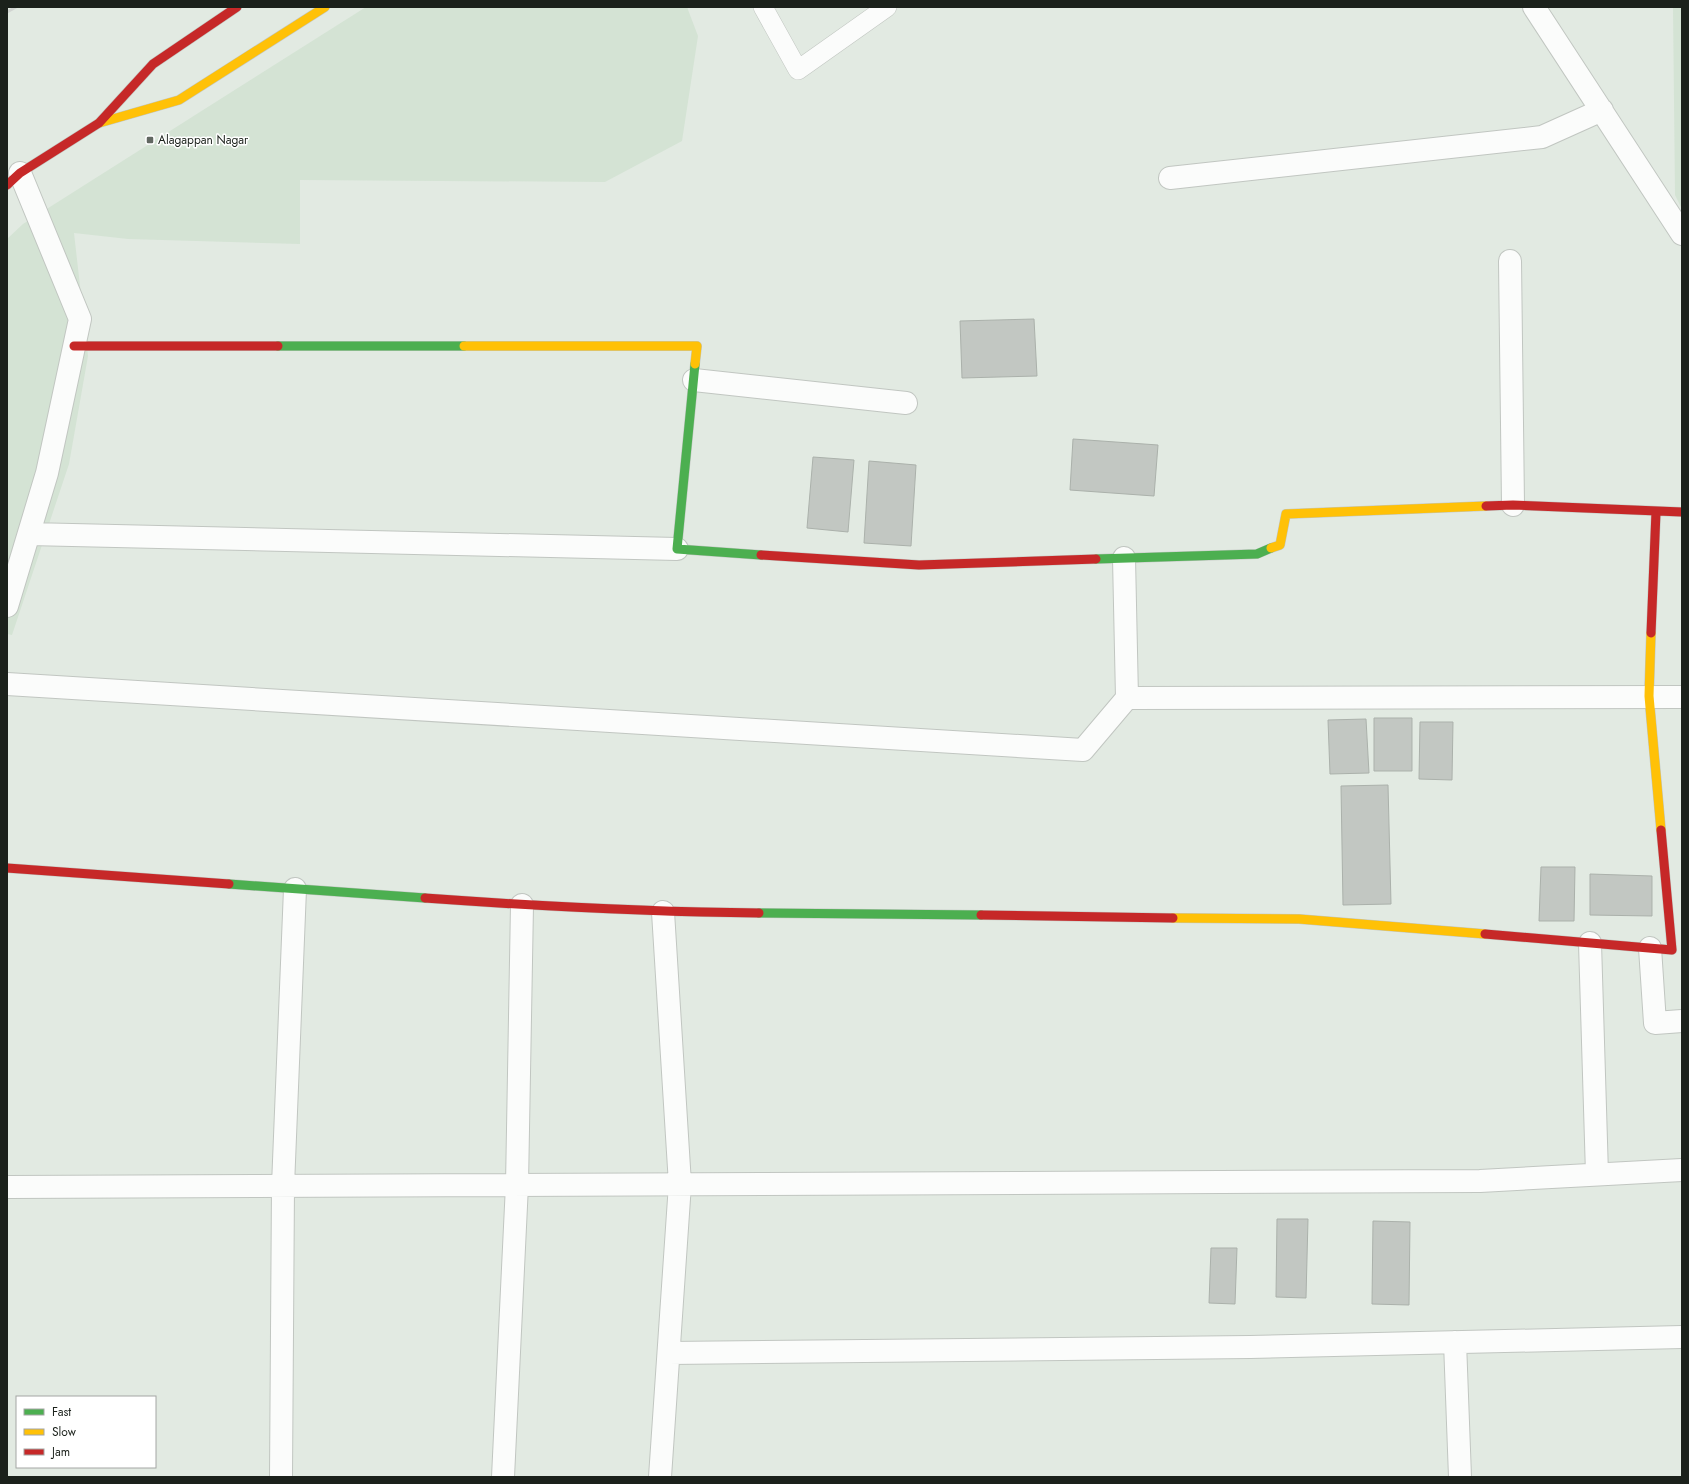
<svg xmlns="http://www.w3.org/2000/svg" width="1689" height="1484" font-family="Jost,sans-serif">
<rect width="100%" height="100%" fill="#e2eae2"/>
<path fill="#d4e3d4" d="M366,7H687L698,36L682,141L605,182L300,180V244L128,239L74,233L88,356L69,464L12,635L7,634V239L23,224Z
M1673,7H1682V209L1675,195Z"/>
<path fill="#c2c7c2" stroke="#abb1ab" d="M1034,319L1037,376L962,378L960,321Z
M1073,439L1158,445L1154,496L1070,490Z
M813,457L854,460L848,532L807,528Z
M869,461L916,465L911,546L864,543Z
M1374,718H1412V771H1374Z
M1366,719L1369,773L1330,774L1328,720Z
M1420,722H1453L1452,780L1419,779Z
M1388,785L1391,904L1343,905L1341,786Z
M1541,867H1575L1574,921H1539Z
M1590,874L1652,876V916L1590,915Z
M1277,1219H1308L1306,1298L1276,1297Z
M1373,1221L1410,1222L1409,1305L1372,1304Z
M1211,1248H1237L1235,1304L1209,1303Z"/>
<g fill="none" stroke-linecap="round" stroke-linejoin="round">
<g stroke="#c1c6c1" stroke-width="20">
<path id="lane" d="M763,7L798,70L887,7"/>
</g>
<g stroke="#c1c6c1" stroke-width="24">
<path id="street" d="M1534,7L1682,234
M1170,178L1542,137L1602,110
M1510,261L1513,505
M694,380L906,403
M29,534L677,549
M1124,558L1127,698
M7,606L47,473L80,319L20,173
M7,684L1083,750L1127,698L1682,697
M1590,943L1597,1174
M1650,948L1655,1023L1682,1021
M7,1187L1480,1181L1682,1170
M1455,1342L1460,1477
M669,1353L1250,1347L1682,1337
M281,1477L283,1186L295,889
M503,1477L517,1185L522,905
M660,1477L680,1184L663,912"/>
</g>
<g stroke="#c1c6c1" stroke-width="10">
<path id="fast" d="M278,346H464
M695,364L677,549L761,555
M1096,559L1257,554L1271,548
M229,884L425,898
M759,913L981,915"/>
</g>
<g stroke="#c1c6c1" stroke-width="10">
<path id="slow" d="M99,123L179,100L325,7
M464,346H697L695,364
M1271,548L1280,545L1286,514L1486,506
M1651,633L1649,696L1661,830
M1173,918L1299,919L1485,934"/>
</g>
<g stroke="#c1c6c1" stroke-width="10">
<path id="jam" d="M7,185L20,173L99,123L153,64L237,7
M74,346H278
M1486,506L1513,505L1682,512
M761,555L919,565L1096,559
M1651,633L1656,512
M7,868L229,884
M425,898C536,906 647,912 759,913
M981,915L1173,918
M1485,934L1672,950L1661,830"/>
</g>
<use href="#lane" stroke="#fbfcfb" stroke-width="19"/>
<use href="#street" stroke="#fbfcfb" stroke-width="22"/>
<use href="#fast" stroke="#4caf50" stroke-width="9"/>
<use href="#slow" stroke="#ffc107" stroke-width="9"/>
<use href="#jam" stroke="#c62828" stroke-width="9"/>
<path stroke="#d1d4d1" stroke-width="3" d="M7,12L16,7"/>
</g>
<rect fill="#616761" stroke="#fff" stroke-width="1.5" x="146" y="136" width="8" height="8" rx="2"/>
<g text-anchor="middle" stroke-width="3" stroke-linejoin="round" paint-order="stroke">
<g font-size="12" fill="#1b211b" stroke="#fff" text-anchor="start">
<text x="158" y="144">Alagappan Nagar</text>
</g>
</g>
<rect width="1689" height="1484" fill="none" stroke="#1b211b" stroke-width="16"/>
<rect x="16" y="1396" width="140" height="72" fill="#ffffff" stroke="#a4a6a4"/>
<rect x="24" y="1409" width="20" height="6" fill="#4caf50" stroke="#a4a6a4"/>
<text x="52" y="1416" font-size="12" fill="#1b211b">Fast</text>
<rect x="24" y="1429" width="20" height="6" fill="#ffc107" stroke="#a4a6a4"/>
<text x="52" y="1436" font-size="12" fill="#1b211b">Slow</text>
<rect x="24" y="1449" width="20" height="6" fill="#c62828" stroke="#a4a6a4"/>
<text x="52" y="1456" font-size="12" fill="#1b211b">Jam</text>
</svg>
